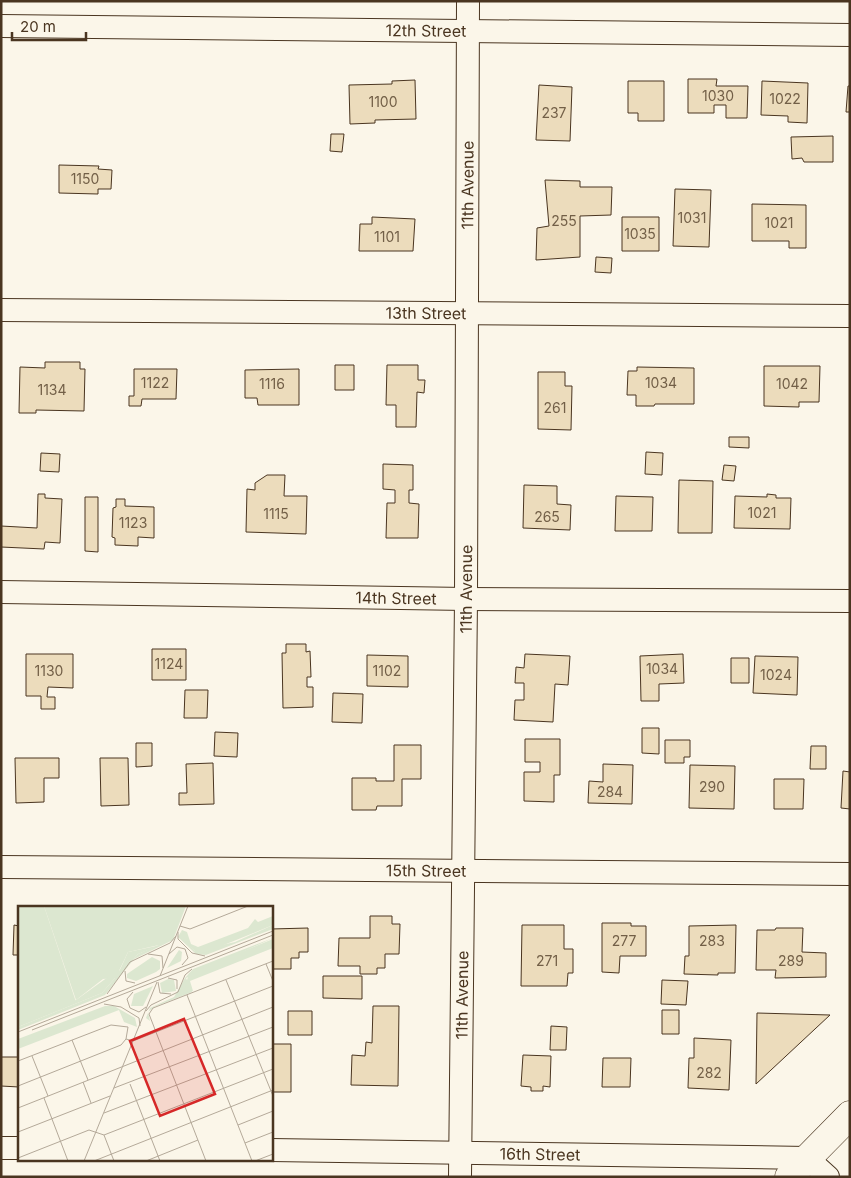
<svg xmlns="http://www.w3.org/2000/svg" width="851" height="1178" font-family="Inter,sans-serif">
<rect width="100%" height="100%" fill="#fbf6e9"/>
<path fill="#ecdcbc" stroke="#4a3520" d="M688,79H717L716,86H748L747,118H726V105H714V113H688Z
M415,80L416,119L375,120V123L350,124L349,85L392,84V81Z
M628,81H664V121H638V113H628Z
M762,81L808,83L807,123L788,122V116L761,115Z
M539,85L572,87L570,141L536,140Z
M848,86H850V112H846Z
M331,134H344L342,152L330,151Z
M833,136V162H804L802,158L792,159L791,137Z
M59,165L99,166L98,169L112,170L111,189H98V194L59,193Z
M545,180L580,181V187H612L611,215L580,216V257L536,260L537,228L549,226Z
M675,189L711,190L709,247L673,246Z
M752,204L806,205V248H789V241H752Z
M372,217L415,219L413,251H359L360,224H372Z
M622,217H659V251H622Z
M596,257L612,258L611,273L595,272Z
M45,362H80V369H85L84,411L36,410V413H19L20,367L45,368Z
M335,365H354V390H335Z
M387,365H418V380H425L424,393L417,392L416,427H396V405H386Z
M764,366H820L819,402H799V407L764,406Z
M637,367L694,368V404H655L654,406H636V395H627L628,371H637Z
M134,369H177L176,399H142L141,406H129V396H134Z
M299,369V405H258L257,398H245V370Z
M538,372H565V386H572L571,430L538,429Z
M729,437H749V448L729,447Z
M646,452L663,453L662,475L645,474Z
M41,453L60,454L59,472L40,471Z
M383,464L413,465V490H409V503L419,504L418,538H386L387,503H395V490L383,489Z
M724,465L736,466L734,481L722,480Z
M267,475H285L284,496H307L306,534L246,532L247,489L255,490V483Z
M679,480L713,481L712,533H678Z
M524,485L557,486V504L571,505L570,530L523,528Z
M38,494H45V498L62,499L60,543L45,542L44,549L1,547V526L37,528Z
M767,494L776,495V498H791L790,529L734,528L735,496L767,497Z
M616,496L653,497L652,531H615Z
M85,497H98V552L85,551Z
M116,499H125V506L154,507V538L138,537V546L115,545V538L112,537L113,508L116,507Z
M286,644H306V652L310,651L311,677H307V687H313V707L283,708L282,653H286Z
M152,649H186V680H152Z
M26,654H73V688L48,687L47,697H55V709H41V696H26Z
M525,654L570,656L568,685L555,684L553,722L514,720L515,700H524V683H515L516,667L524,668Z
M683,654L684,683L659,684V701H641L640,656Z
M367,655L408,656V687L367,686Z
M755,656L798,657L797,695L753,693Z
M731,658H749V683H731Z
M185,690H208L207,718H184Z
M333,693L363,694L362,723L332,722Z
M642,728H659V754L642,753Z
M215,732L238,733L237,757L214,756Z
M525,739H560V775H554V802L524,801V772H540V762H525Z
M665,740H690V757H684V763H665Z
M136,743H152V766L136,767Z
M394,745H421V779H402V806H377L376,810H352V778H376V781H394Z
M811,746H826V769H810Z
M15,758H59V778H44V802L16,803Z
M100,758H128L129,805L101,806Z
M213,763L214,804L179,805V793H187L186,764Z
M603,764L633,765L632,804L588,803L589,781L603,782Z
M690,765L735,766L734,809L689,808Z
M843,771L850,772V809L841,808Z
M774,779H804L803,809H774Z
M370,916H392V924H400L399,954H385V968H377V974H360V966H338L339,938H370Z
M602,923H631V926H646V956H620L619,973L602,972Z
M14,925L19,926V955H13Z
M522,925H564V949H573V973H568L567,986H521Z
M736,925L735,973H718V975L684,974L685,956H689V926Z
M308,928V952H299V958H291V969H271V929Z
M776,928H803L802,952L826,953V977L775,978L776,970H756L757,930H775Z
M323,976H362V999L323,998Z
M662,980L688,981L686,1005L661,1004Z
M373,1006H399L398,1086L351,1085L352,1055L365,1056L366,1042L372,1043Z
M662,1010H679V1034H662Z
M288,1011H312V1035H288Z
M757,1013L830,1015L756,1084Z
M551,1026L567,1027L566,1050H550Z
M694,1038L731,1040L729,1090L688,1088L689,1058H694Z
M271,1044H291V1092H271Z
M523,1055L551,1056L550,1087L543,1086V1091H531V1087L521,1086Z
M1,1057H19V1087L1,1086Z
M603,1058H631L630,1087H602Z"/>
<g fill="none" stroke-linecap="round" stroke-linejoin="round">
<g stroke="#4a3520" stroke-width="24">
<g id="street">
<path id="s1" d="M1,26L850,35"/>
<path id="s2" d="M1,310L850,316"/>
<path id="s3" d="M1,592L466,599L850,601"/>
<path id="s4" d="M1,867L850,874"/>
<path d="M1,1148H19"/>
<path id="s5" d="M271,1150L807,1158L828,1177"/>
<path id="s6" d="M460,1177L466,599L468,1"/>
</g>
</g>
<g stroke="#4a3520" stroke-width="29">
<path id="secondary" d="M789,1177L850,1115"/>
</g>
<use href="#street" stroke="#fbf6e9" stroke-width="22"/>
<use href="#secondary" stroke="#fbf6e9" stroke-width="28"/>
</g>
<g text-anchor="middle" stroke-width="4" stroke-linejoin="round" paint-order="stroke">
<g font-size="14" fill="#725f47">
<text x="718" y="101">1030</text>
<text x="785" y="104">1022</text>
<text x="383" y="107">1100</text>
<text x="554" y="118">237</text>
<text x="85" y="184">1150</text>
<text x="692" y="223">1031</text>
<text x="564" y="226">255</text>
<text x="779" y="228">1021</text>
<text x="640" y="239">1035</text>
<text x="387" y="242">1101</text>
<text x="155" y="388">1122</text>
<text x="661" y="388">1034</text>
<text x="272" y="389">1116</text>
<text x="792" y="389">1042</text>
<text x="52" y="395">1134</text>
<text x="555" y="413">261</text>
<text x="762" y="518">1021</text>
<text x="276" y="519">1115</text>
<text x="547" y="522">265</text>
<text x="133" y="528">1123</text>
<text x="169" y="669">1124</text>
<text x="662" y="674">1034</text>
<text x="49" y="676">1130</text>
<text x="387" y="676">1102</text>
<text x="776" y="680">1024</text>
<text x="712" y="792">290</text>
<text x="610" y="797">284</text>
<text x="624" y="946">277</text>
<text x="712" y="946">283</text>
<text x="547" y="966">271</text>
<text x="791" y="966">289</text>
<text x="709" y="1078">282</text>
</g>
<g font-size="16" fill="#4a3520" stroke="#fbf6e9">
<text dy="6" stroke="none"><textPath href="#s1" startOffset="425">12th Street</textPath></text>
<text dy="6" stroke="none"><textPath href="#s6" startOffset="992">11th Avenue</textPath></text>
<text dy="6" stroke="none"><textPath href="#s2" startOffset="425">13th Street</textPath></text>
<text dy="6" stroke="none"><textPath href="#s6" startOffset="588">11th Avenue</textPath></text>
<text dy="6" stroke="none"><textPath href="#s3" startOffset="395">14th Street</textPath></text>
<text dy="6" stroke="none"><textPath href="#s4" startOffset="425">15th Street</textPath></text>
<text dy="6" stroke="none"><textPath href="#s6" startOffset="182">11th Avenue</textPath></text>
<text dy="6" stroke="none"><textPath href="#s5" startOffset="269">16th Street</textPath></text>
</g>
</g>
<g transform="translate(18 906)">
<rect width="255" height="255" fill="#fbf6e9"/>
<path d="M26,0H168L155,34L116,53L87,89L0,124V121L84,87L97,72L85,73L58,94ZM141,39L120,48L101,65L110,46ZM255,19V23L188,49L178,48L160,31L164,24L163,32L177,45L217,36ZM255,32L168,72L174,86L136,101L130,106L132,115L128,112L132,102L156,91L167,72L175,63ZM150,73L156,74L158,85L144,87L142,77Z" fill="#dce7d0" fill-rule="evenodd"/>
<path d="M255,10V19L186,47L177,45L162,32L164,24L169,26L173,38L180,41L230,22L237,13L240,16ZM255,33V42L172,75L175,85L165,89L171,67ZM143,39L120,48L101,66L110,46ZM161,44L164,46L163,55L149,62ZM134,51L142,55V63L138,66L118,75L109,72V68ZM90,71L97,72L84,87L0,121V117L58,94ZM135,80L125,100H113L116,88ZM87,100H96L117,112L119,121L106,116L101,104L0,143V133Z" fill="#dce7d0"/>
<path d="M0,0H26L58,96L0,119Z" fill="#dce7d0"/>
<path fill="none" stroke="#b4a999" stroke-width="1" d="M162,20L172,23L230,0M160,26V33L174,47L187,50M130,48L144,50L145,62M151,48L159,41L167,43L170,52L164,59M248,58L255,75M107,65L108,75L117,77M142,70L170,0M150,72L159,74V83M208,74L255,190M140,76L142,87L153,88M115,86L109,93L112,102L121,106L128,101M89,88L112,56L152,37L158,30M169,89L234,255M86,98L103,101L121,112L122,120M128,105L133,99L160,86L167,69L174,63M14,124L255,29M0,126L255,25M108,133L115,135L255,80M54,134L70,174M14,150L30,190M0,155L93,119L110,121L108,133L103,139L0,180M65,176L73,197M112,178L142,255M96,182L255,121M26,192L50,255M0,202L255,101M86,207L255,142M220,219L255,205M0,226L92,190M86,229L96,255M227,237L255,226M0,252L71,224L86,229L255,163M66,255L139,76M76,255L255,184M128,255L180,234M188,255L131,108L135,102L255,55M237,255L255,248"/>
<path fill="#d62828" fill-opacity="0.15" stroke="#d62828" stroke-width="2.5" d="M166,113L197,188L142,210L112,135Z"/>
<rect width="255" height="255" fill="none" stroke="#4a3520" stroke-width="2.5"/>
</g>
<rect width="851" height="1178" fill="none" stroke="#4a3520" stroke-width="5"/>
<path d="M12 32v8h74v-8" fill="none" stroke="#4a3520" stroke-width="2.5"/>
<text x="20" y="32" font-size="15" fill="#4a3520" stroke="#fbf6e9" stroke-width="4" paint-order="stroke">20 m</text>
</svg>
